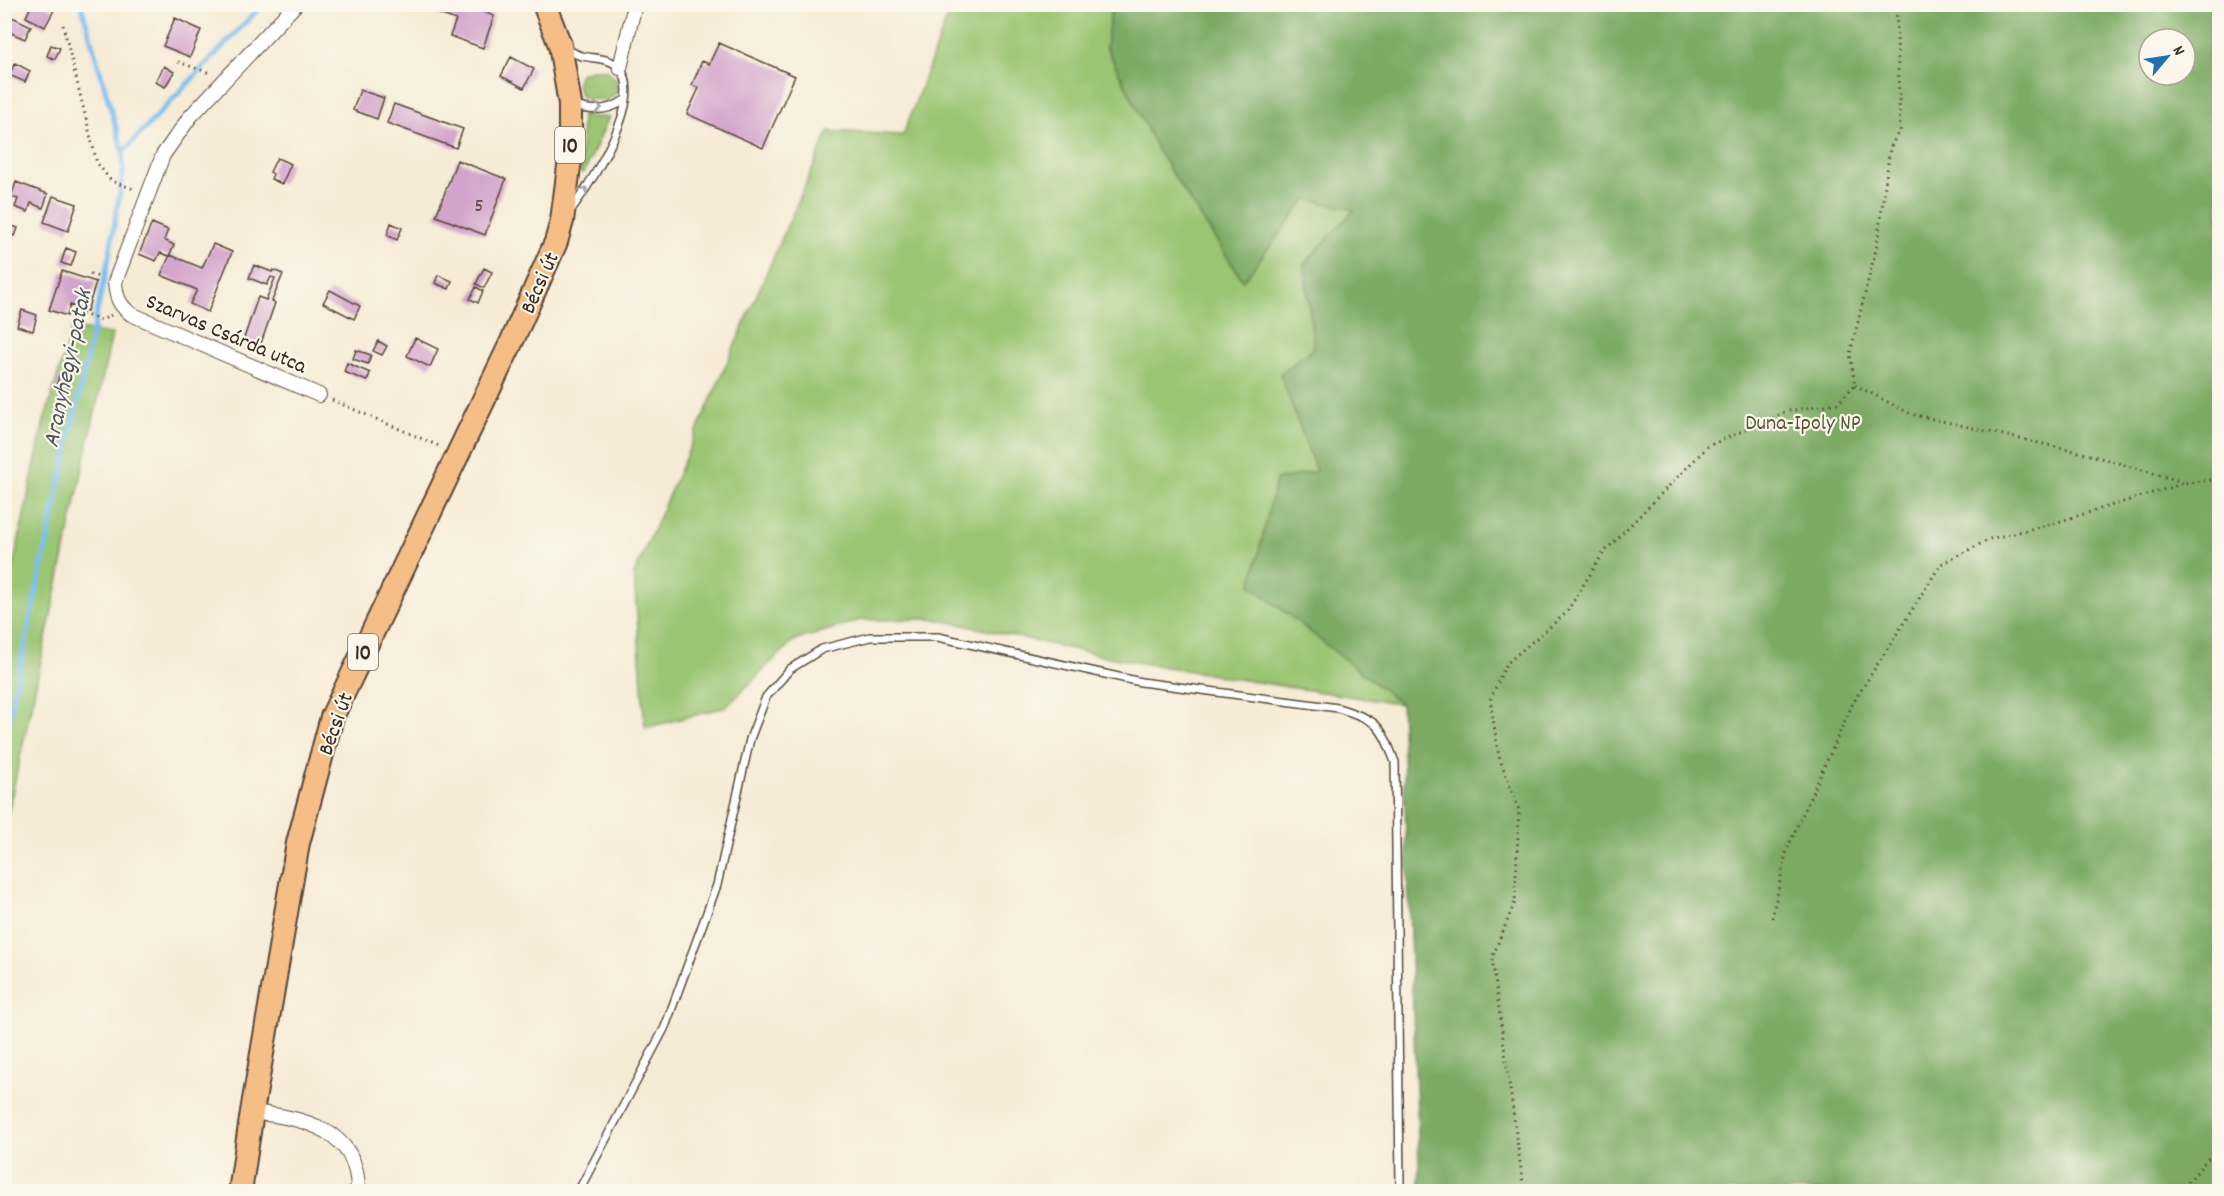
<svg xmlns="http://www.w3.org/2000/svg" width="2224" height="1196" font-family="Dekko,sans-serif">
<rect width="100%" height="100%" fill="#fbf7ec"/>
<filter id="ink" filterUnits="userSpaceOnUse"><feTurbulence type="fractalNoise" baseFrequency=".0167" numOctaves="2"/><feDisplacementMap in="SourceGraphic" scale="12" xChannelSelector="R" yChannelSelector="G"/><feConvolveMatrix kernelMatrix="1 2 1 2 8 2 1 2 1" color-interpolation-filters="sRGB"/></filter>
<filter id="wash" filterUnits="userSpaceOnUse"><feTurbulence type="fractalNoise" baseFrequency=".008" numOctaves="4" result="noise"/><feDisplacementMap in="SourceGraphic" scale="24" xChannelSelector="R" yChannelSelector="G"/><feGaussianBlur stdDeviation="1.35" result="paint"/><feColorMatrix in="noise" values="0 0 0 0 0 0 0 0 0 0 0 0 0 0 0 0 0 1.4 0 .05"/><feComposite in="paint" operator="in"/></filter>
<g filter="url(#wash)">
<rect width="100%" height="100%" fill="#f6ebd5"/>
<path fill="#9ac572" stroke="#6a7848" stroke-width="1.5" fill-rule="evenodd" d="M952,5H1112L1106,47L1159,153L1243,281L1306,199L2219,5V1191L1416,632L1304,265L1314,348L1280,374L1317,471L1251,585L1401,704L1244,680L1113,658L936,619L861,620L793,641L726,707L645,728L634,574L829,131L903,135ZM2149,39H2185V75H2149Z
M594,69L606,70L617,80V92L608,100L586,99L579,94L577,81L580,74Z
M582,114L589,117H609L585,171L582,173L580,172Z
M72,328L112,334L5,827V605L44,421Z"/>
<path fill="#7baa64" stroke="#5b6a41" stroke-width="1.5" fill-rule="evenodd" d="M1112,4L2219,5V1191H1420L1401,704L1251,585L1276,480L1316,471L1280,374L1314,348L1304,264L1354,210L1306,199L1243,281L1159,153L1106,46ZM2149,39H2185V75H2149Z"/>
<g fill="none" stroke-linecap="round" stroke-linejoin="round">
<path stroke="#7bbef1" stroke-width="5" d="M123,152L263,4
M4,741L110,252L123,172V152L81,4"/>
</g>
<g id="blocks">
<path fill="#d2a3cb" d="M32,4H43L54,10L45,27L26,17Z
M421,4H462L494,16L483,48L450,36L456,20L420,7Z
M4,13L31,26L25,39L4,30Z
M175,18L201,30L190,57L163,46Z
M719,43L795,76L763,148L687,114L699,88L692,85L702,61L709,64Z
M51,45L60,48L55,59L47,56Z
M511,57L534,69L524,88L501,76Z
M15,63L30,71L25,82L9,75Z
M164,66L174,72L165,87L155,82Z
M360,90L384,98L377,119L353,110Z
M394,104L463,129L456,148L387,123Z
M277,158L291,164L282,184L271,179L273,174L270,172Z
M457,160L506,179L485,235L436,216Z
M16,182L48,194L43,208L31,203L28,212L15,207L18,199L11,197Z
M53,196L77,204L68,231L44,222Z
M4,223L18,228L15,236L4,233Z
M152,223L168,230L164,240L174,245L169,256L160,253L156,261L139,254Z
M391,223L402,228L397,240L387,235Z
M213,244L232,252L208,312L190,304L197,290L161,275L170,255L202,268Z
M66,248L76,252L71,266L61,263Z
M254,265L272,272L273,270L283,274L272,301L275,303L260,346L243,341L258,297L266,300L275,278L271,277L267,285L249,278Z
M484,268L492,272L484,288L476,284Z
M62,271L96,282L87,311L70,305L67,316L49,310Z
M438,275L452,281L449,289L435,283Z
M476,287L483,291L478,303L470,299Z
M330,290L360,306L354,319L323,303Z
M22,310L37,315L33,331L17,326Z
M415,338L438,349L430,367L407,356Z
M378,341L387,346L382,355L373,351Z
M356,350L371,355L368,364L353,359Z
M347,363L370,373L367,381L344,372Z
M59,375L70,378L67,390L56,388Z"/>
</g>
</g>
<g filter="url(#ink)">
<use href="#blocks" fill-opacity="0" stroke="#574739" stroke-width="1.5"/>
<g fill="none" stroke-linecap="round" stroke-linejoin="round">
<g stroke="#574739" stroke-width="10">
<path id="service" d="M565,48C571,51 576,55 582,56C595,59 611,57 620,69C646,99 590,184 571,210
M573,105C591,112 609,111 625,100
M578,1192L665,1027L717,885L750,739L766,697L790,669L822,649L870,637H938L1141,682L1338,708C1378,721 1380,723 1395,762L1400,1183"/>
</g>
<g stroke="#574739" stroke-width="16">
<path id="minor" d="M296,4L190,117L163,155L115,282C116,297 119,305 131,314L319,395
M620,68L635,4
M252,1112C302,1118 359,1128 358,1192"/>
</g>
<g stroke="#574739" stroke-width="26">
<path id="primary" d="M240,1192L252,1112L298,843L332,717L512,341L556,242L562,221L570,159V104L560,45L544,4"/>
</g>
<path stroke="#574739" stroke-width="3" stroke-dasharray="1.5 4.5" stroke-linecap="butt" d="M63,25L97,163L111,181L134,189
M178,62L210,73
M90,274L99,277
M82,314L102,320L111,315
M1855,385L1911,414L2087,454L2183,482
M332,400L439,446
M1772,918L1787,849L1853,703L1941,564L1990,539L2051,524L2185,483L2220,479
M1521,1192L1523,1184L1492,958L1515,902L1519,810L1499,757L1490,700L1506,664L1566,613L1604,552L1708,446L1788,411L1838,403L1855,385L1850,354L1877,245L1890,148L1900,130L1896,4
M2173,1192L2190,1180L2220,1144"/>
<use href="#service" stroke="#fff" stroke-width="7"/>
<use href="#minor" stroke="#fff" stroke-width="14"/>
<use href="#primary" stroke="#f6be87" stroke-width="22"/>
</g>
<defs><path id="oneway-chevron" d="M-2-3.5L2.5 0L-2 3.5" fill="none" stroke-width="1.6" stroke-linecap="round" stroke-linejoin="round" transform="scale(1.5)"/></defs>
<g stroke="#a79f9a">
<use href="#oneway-chevron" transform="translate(598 108) rotate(-2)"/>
<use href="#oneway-chevron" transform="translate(584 191) rotate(-56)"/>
</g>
</g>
<g text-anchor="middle" stroke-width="4.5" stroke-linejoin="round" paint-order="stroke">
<g font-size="20" fill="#614849">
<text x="479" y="211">5</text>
</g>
<g fill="#fbf7ec" stroke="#75685c" stroke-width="1.5">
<rect x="555" y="127" width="30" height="36" rx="4.5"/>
<rect x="348" y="634" width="30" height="36" rx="4.5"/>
</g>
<g font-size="21" font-weight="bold" fill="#3b2a1e">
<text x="570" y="152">10</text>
<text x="363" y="659">10</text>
</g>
<g font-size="22" fill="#3b2a1e" stroke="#fbf7ec">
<text transform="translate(538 282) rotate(-66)" y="8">Bécsi út</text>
<text transform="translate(227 332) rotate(23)" y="8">Szarvas Csárda utca</text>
<text transform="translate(334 723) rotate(-70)" y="8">Bécsi út</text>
</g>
<g font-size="22" fill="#585837" stroke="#fbf7ec">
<text x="1803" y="429">Duna-Ipoly NP</text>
</g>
<g font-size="24" font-style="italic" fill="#4e565d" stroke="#fbf7ec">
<text transform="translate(66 368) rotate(-78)" y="8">Aranyhegyi-patak</text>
</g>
</g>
<rect width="2224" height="1196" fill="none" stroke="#fbf7ec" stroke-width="24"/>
<g transform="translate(2167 57) rotate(61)"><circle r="28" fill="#fbf7ec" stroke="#aea59a" stroke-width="1.5"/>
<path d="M0-4.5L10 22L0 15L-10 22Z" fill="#1f6fb2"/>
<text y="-9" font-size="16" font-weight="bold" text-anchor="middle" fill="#3b2a1e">N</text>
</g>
</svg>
